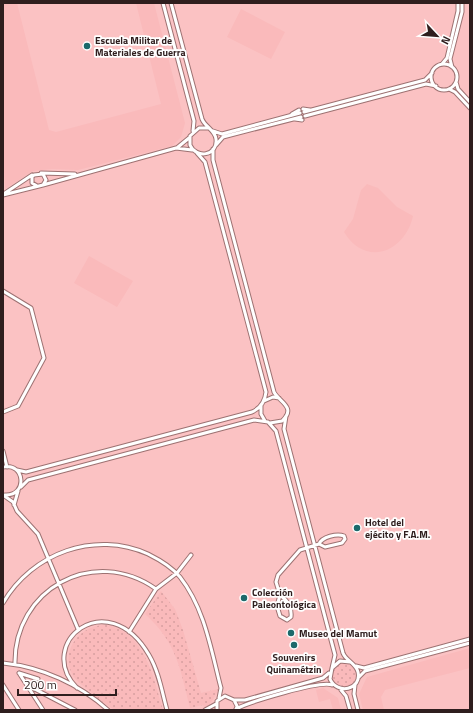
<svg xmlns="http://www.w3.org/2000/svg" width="473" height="713" font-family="'Titillium Web',sans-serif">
<defs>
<pattern id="park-dots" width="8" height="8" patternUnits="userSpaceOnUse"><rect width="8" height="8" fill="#fababb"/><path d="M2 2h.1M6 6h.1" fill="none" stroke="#d79fa0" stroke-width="1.8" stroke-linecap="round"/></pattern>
</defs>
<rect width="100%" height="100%" fill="#fcd4d4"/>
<path fill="#fbc2c3" d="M3,3H470V710H3Z"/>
<path fill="#fababb" d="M3,3H17L49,130L56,132L161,104L136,3H154L185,123L181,137L172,146L78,170L52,169L33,171L5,189L3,156Z
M241,9L285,32L271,59L227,37Z
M367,184L378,188L397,207L413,216C405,252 366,268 344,232L353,219L361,190Z
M89,256L133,281L117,307L74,283Z
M470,648V668L385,690L381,697L384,710H363L359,694L367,677Z
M323,688L338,698L341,710H333L330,699L319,702L316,690Z"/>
<path fill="url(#park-dots)" d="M161,591L175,609L183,630L201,693L218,689L217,693L209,706L204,707L203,705L190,708C180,668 177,643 145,614Z
M107,625C145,632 154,679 163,710C154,710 118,712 113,709C106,705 77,682 73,676C59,651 80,624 107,625Z
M332 675a12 12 0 1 1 24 0a12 12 0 1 1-24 0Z"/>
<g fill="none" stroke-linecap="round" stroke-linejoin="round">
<path stroke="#d3b0b0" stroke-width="3" stroke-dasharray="3 1.5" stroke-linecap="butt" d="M302,120L306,119"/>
<g stroke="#9d7272" stroke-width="5">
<path id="street" d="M163,3L194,121L193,131
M171,3L202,119C205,127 215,130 216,139C218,156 196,159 190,145V136L199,128H208
M442,64L447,58L458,11V3
M431 77a13 13 0 1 1 26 0a13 13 0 1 1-26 0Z
M452,67L450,59L462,12V3
M456,82L458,89L470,102
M449,89L455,92L470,108
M303,109L310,110
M304,112L425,80L432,73
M292,114L299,110
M305,116L426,84L436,86
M295,119L302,120
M213,131L222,134L300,113
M216,145L223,137L301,117
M178,147L189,138
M213,149V160L274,392C279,402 297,407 282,421L270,423
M41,173L75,174
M43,185L176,148L192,150
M5,193L32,175
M3,195L43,185L46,180L43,174L34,175L32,177V183L37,186
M3,291L31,308L44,358L18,406L3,412
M264,401L273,397L279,398
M261,406V414L265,421
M286,416L284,429L343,653C346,661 356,663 358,672C362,690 337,695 330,679L332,668L340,661L350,662
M3,451L7,467
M3,467C25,462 28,496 5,495
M17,470L26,472L252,412C261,408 265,401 266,392L205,162L197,153
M21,487L28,480L254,420L268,422L276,431L335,655L332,668
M3,495L13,502L17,511L38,534L78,629
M14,505L18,491
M280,595C288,601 292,607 291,617L287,620L280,616L277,606L280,595L276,582L278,575L300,550L319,544L325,547L342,543L345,539L344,536C337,533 322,537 319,544
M3,603C32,553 95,530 148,554C160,560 172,567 180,577C205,609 211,650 221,688L219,698
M129,632L156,589L177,573L191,555
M3,663C42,667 79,684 108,710
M15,665C13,589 94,545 156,589
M356,666L364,668L470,639
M19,673L43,710
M19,673L38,679
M359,677L365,671L470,643
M3,685L19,710
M27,685L75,710
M355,685L354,694L358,710
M77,688C34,644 107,583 149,655C159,672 162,692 167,710
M341,690L346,696L350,710
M234,700H245L323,678L329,673
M236,709C249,702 321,680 332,685
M205,710L216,704
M217,710V701L225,696L234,700L237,706L236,710"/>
</g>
<use href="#street" stroke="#fff" stroke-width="3"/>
</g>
<g fill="#1c696b" stroke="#fff" stroke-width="1.5">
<circle cx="87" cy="46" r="4"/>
<circle cx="357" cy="528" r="4"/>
<circle cx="244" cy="598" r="4"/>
<circle cx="291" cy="633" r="4"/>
<circle cx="294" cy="645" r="4"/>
</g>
<g text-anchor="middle" stroke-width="3.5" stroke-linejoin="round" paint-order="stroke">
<g font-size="10" font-weight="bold" fill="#2f1e1e" stroke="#fff" text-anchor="start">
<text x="95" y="44">Escuela Militar de<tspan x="95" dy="12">Materiales de Guerra</tspan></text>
<text x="365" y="526">Hotel del<tspan x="365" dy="12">ejécito y F.A.M.</tspan></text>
<text x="252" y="596">Colección<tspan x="252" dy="12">Paleontológica</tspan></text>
<text x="299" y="637">Museo del Mamut</text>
<text x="294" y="661" text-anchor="middle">Souvenirs<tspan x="294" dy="12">Quinamétzin</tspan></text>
</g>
</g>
<rect width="473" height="713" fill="none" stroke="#2f1e1e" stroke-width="8"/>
<g transform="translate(437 36) rotate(116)" stroke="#ffffff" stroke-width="3" paint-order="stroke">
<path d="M0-3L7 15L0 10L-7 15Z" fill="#2f1e1e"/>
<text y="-6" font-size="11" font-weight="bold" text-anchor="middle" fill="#2f1e1e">N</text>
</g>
<path d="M18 689v6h98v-6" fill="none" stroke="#2f1e1e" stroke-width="2"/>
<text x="24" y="689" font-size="12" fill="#2f1e1e" stroke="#ffffff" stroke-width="3" paint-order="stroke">200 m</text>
</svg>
